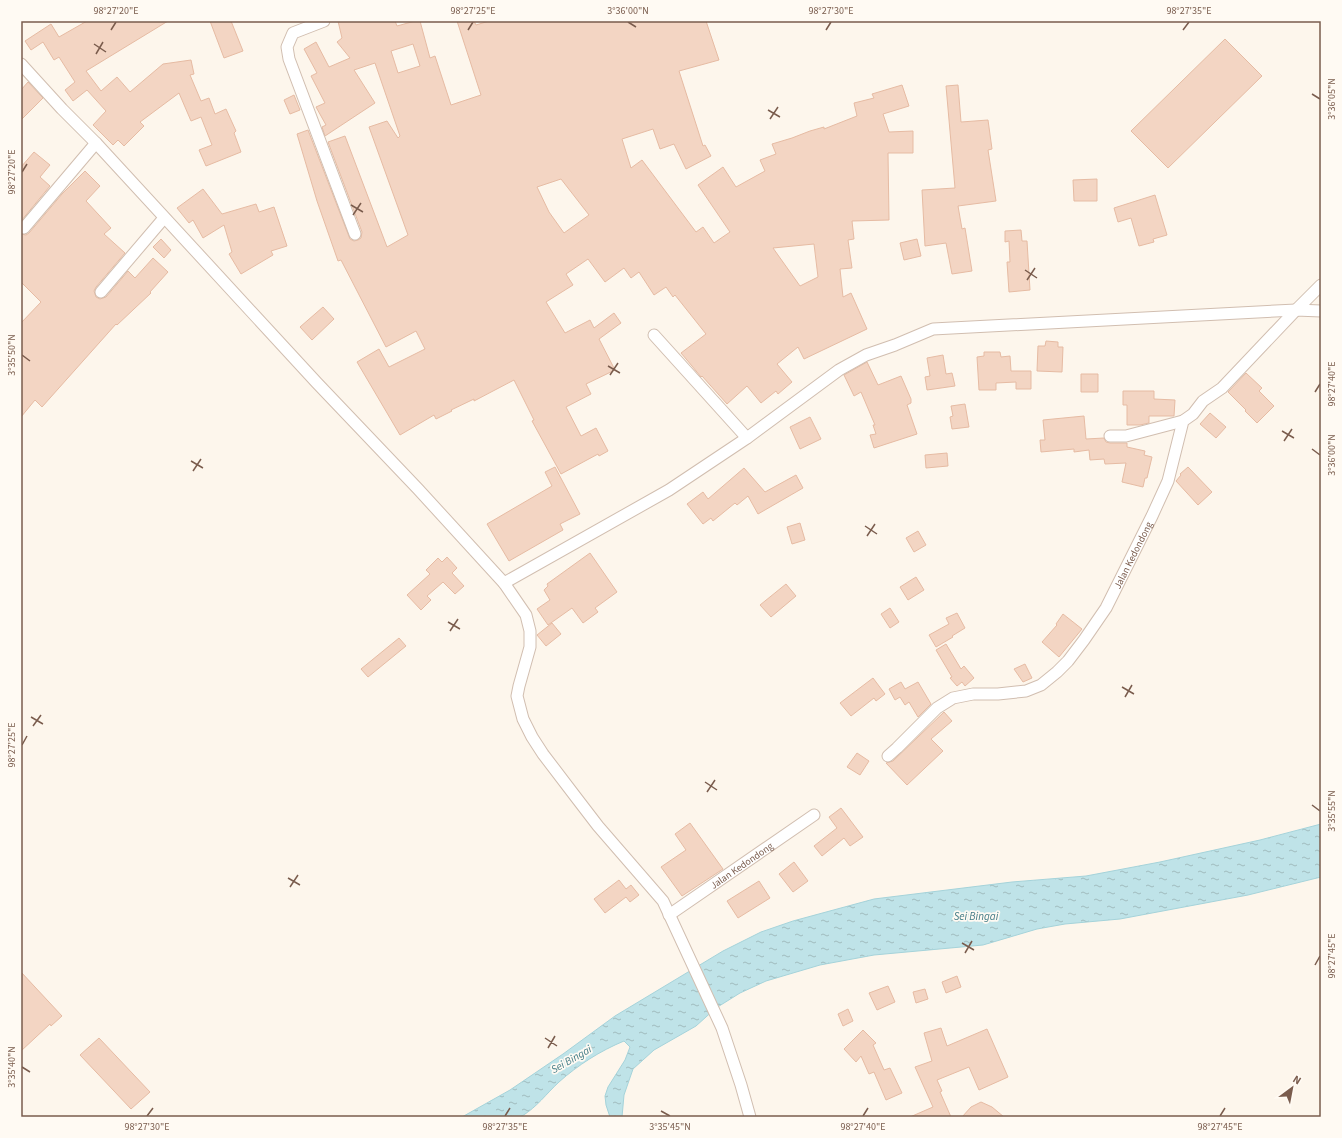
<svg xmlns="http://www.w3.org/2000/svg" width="1342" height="1138" font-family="'Source Sans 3',sans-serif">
<defs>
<pattern id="water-ripples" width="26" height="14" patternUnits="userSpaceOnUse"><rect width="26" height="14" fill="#bfe3e8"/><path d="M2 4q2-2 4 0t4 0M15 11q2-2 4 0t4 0" fill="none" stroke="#a0bbbe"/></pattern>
</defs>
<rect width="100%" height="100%" fill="#fdf6ec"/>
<path fill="url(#water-ripples)" stroke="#a5d3da" d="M1321,824V877L1248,895L1120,919L1065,924L1037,929L983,945L874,955L820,965L766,981L740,993L716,1008L696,1026L654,1050L633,1069L624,1095L622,1117H610L606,1105L605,1096L608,1087L625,1060L630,1047L624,1041C600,1051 578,1065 559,1082C546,1094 537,1107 522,1116L520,1117H462L510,1090L563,1054L615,1016L723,951L761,932L793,921L874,899L1012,882L1086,876L1160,862L1260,840Z"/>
<path fill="#f3d5c3" stroke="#e6bba3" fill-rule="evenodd" d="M87,21H168L86,71L101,91L117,77L130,92L163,64L191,60L194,74L190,75L201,101L209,98L215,114L226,109L236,131L234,133L241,152L206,166L199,150L212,145L201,117L191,121L179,93L140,122L144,126L124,146L118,140L113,145L93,125L106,111L87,90L73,101L65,90L75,82L59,57L54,60L43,42L31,50L25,41L51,24L59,37Z
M210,21H231L243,51L224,58Z
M338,21H395L397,26L415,21H420L430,58L435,56L451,105L481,95L457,21H474L476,25L489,21H706L719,60L679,71L703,146L705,145L711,156L686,169L674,144L660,149L653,129L622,139L631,168L642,160L696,232L703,227L714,243L730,232L698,185L723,167L736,187L765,171L760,160L776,154L772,144L792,138L810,131L824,127V129L857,116L854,103L874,98L872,94L902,85L909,106L883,114L889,132L913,131V153H888L889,220L852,221L854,239L848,240L852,268L840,269L843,297L851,293L867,329L804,359L798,347L777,364L792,382L778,394L776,391L761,403L747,386L727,404L702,376L701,377L692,366L681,353L706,334L675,295L673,297L666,287L654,295L639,272L631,278L624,268L605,282L588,259L566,274L573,285L546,302L565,333L590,320L594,328L614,313L621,323L599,339L615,370L586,384L591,394L566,407L581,436L596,428L608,451L599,456L598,454L561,474L532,421L534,420L514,380L474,401V399L451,410L452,411L436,419L434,415L400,435L357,362L379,349L389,367L425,349L416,331L386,347L341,260L338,261L317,201L297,134L308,130L350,239L354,241L358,240L361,238L362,232L328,142L345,136L387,247L408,235L369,127L387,121L398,138L400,136L375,63L354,70L375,103L325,136L322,127L326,125L316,107L325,103L311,76L317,73L304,49L316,42L329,67L350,58L337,42L342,38ZM413,44L420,66L398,73L391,51ZM561,179L589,215L564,233L549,212L537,187ZM814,244L818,277L800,286L773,248Z
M1225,39L1262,76L1168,168L1131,131Z
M28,82L43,98L21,120V90Z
M958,85L961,122L988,120L992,149L988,150L996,201L958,206L962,229L965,228L972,271L952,274L946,243L925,246L922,190L955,188L946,86Z
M294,95L300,110L290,114L284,100Z
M34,152L50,165L40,177L50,186L21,221V167Z
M85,171L100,186L86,201L111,228L104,234L125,253L96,287L94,291L96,297L100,299L106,297L128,271L135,278L153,258L168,272L150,292L151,293L117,325L116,324L42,407L35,400L21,417V323L41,302L21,282V234L26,235L29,233L62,194Z
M1097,179V201H1074L1073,180Z
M203,189L222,214L256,204L259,212L274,207L287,246L271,251L273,255L241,274L229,254L232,252L224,225L203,238L193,220L189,223L177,208Z
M1155,195L1167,235L1153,239L1154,242L1139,246L1131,218L1118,222L1114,208Z
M1021,230L1022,241H1027L1030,290L1009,292L1007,262H1010L1009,241L1005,242V231Z
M161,239L171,250L164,258L153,247Z
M917,239L921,256L904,260L900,243Z
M323,307L334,319L312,340L300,327Z
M1046,341L1058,342V347H1063L1062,372L1037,371L1038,346H1045Z
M984,352H1000L1001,357L1010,356L1011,371H1031V389H1016V382L996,383V390H979L977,357L984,356Z
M943,355L946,374L952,373L955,386L927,390L925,377L930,376L927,358Z
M867,362L878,385L901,376L911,399V403L907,405L917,434L874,448L870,435L876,434L873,425H875L861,392L854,396L844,375Z
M1246,373L1262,388L1259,391L1274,406L1257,423L1245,411L1246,410L1228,392Z
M1081,374H1098V392H1081Z
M1123,391H1154V399L1175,400L1174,416H1149V423L1140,425H1127V405H1123Z
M965,404L969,427L952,429L950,417L953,416L951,406Z
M1210,413L1226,427L1216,438L1200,424Z
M1084,416L1086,439L1104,438L1106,442L1110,443H1127V447L1145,451L1144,455L1152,457L1147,478H1145L1143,487L1122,482L1126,463L1105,464L1104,459L1090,460L1089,450L1074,452V449L1041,452L1040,440H1045L1043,420Z
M810,417L821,439L800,449L790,427Z
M947,453L948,466L926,468L925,455Z
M555,467L580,514L560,524L563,530L509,561L487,524L552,486L545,472Z
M1188,467L1212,492L1198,505L1176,481L1181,475L1180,474Z
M744,468L765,492L796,475L803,488L758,514L748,496L737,505L735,503L713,521L711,518L703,524L687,504L703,492L708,499Z
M800,523L805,540L792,544L787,527Z
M918,531L926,545L914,552L906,538Z
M590,553L617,592L595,608L598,612L583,623L572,608L548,625L537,609L550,600L544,590L548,586L547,584Z
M447,557L457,568L452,573L464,586L455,594L443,582L427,596L431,600L421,610L407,595L430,574L426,570L438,558L442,562Z
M916,577L924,590L908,600L900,587Z
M786,584L796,596L771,617L760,605Z
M890,608L899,622L890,628L881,614Z
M957,613L965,628L952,636L953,637L936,647L929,635L949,624L946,618Z
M1063,614L1082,629L1059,657L1042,642L1057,625L1056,624Z
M552,623L561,634L546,646L537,635Z
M399,638L406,646L368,677L361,669Z
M946,644L961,669L964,666L974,678L965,686L962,682L957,686L950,678L952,677L936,650Z
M1025,664L1032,678L1023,682L1014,669Z
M873,678L885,694L876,701L874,698L851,716L840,703Z
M901,682L905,689L918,682L931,704L918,717L909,702L905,705L900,697L895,700L889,689Z
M944,712L952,721L931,739L943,751L907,785L886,763L893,761Z
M857,753L869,761L860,775L847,767Z
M841,808L863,837L850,846L844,838L822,856L814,846L837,828L829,817Z
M690,823L723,869L682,896L661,867L686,850L675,834Z
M794,862L808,881L793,892L779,874Z
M619,880L626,889L631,885L639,895L630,902L626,897L605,913L594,899Z
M759,881L770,898L738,918L727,901Z
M21,972L62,1016L51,1026L50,1024L21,1051Z
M957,976L961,987L946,993L942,982Z
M888,986L895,1002L877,1010L869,993Z
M925,989L928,999L916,1003L913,992Z
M848,1009L853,1021L843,1026L838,1014Z
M941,1028L947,1046L987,1029L1008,1077L979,1090L969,1067L937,1080L942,1091L940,1092L951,1117H910L933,1107L915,1067L932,1061L924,1033Z
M863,1030L876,1043L873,1045L884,1070L890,1068L902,1093L886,1100L874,1072L869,1074L861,1056L856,1062L844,1049Z
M99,1038L150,1092L131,1109L80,1055Z
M981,1102L992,1107L1004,1117H962L971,1107Z"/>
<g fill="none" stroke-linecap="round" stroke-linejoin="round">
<g stroke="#d1beb0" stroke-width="13">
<g id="minor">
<path d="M324,21L293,33L287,47L289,59L355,234"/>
<path d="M21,64L62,109L96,143L317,383L418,489L504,583L526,615L530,631V647L519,686L517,696L523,719L532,737L543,754L575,796L598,826L663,901L722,1028L741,1085L750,1117"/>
<path d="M24,228L96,143"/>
<path d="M101,292L164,218"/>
<path d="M654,335L747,438"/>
<path d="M1110,436H1126L1183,421"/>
<path d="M504,583L669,490L747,438L839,370L866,355L895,345L933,329L1296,310L1321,311"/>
<path id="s1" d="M888,756L897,748L937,708L953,698L973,694H998L1026,691L1041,685L1057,672L1068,661L1084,640L1106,608L1152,516L1168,481L1183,421L1193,414L1203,401L1222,388L1296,310L1321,285"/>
<path id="s2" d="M669,915L814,815"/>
</g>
</g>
<use href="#minor" stroke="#fff" stroke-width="11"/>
</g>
<path fill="none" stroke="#7a5c4d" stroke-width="1.5" d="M628,22L636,27M111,30L116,22M468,30L473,22M826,30L831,22M1183,30L1189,22M94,44L106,52M96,54L103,42M1312,94L1320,99M768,110L780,117M770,119L778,107M22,172L27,164M351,205L363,212M353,215L361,203M1025,270L1037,278M1027,280L1035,268M22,355L30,361M608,366L620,373M610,375L618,363M1315,392L1320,384M1282,431L1294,438M1284,441L1292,429M1312,449L1320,455M191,461L203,468M193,471L201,459M865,526L877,534M867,536L875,524M448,622L460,629M450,631L458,619M1122,687L1134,694M1125,697L1132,685M31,717L43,724M33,726L41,715M22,745L27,736M705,782L717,790M707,792L715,780M1312,805L1320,811M288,878L300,885M290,887L298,875M962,943L974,950M965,953L972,941M1315,965L1320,956M545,1038L557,1046M548,1048L555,1036M22,1067L30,1072M661,1111L670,1116M147,1116L153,1108M505,1116L510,1108M863,1116L868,1108M1220,1116L1225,1108"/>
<g text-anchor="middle" stroke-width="3.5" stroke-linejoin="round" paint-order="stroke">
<g font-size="10" fill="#7a5c4d" stroke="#fffaf3">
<text dy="4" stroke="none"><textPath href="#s1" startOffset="338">Jalan Kedondong</textPath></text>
<text dy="4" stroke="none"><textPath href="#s2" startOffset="88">Jalan Kedondong</textPath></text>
</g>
<g font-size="11" font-style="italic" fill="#437c86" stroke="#fffaf3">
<text x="976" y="920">Sei Bingai</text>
<text transform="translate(571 1059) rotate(-30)" y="4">Sei Bingai</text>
</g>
</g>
<rect width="1342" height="1138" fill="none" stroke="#fffaf3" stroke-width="44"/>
<g transform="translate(1292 1088) rotate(32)" stroke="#fffaf3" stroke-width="3" paint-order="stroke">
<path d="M0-3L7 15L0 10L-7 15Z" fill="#7a5c4d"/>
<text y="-6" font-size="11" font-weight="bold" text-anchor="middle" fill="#7a5c4d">N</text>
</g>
<rect x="22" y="22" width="1298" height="1094" fill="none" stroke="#7a5c4d" stroke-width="1.5"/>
<g font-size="10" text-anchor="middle" fill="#7a5c4d">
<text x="116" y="14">98°27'20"E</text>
<text x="473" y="14">98°27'25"E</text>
<text x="628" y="14">3°36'00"N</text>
<text x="831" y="14">98°27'30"E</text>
<text x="1189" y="14">98°27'35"E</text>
<text transform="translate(1331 99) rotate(-90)" y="4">3°36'05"N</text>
<text transform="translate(11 172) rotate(-90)" y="4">98°27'20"E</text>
<text transform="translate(11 355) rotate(-90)" y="4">3°35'50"N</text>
<text transform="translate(1331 384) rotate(-90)" y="4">98°27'40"E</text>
<text transform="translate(1331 455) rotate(-90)" y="4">3°36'00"N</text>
<text transform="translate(11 745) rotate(-90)" y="4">98°27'25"E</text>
<text transform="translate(1331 811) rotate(-90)" y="4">3°35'55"N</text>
<text transform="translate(1331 956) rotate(-90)" y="4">98°27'45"E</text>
<text transform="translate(11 1067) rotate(-90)" y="4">3°35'40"N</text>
<text x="147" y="1130">98°27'30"E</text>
<text x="505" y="1130">98°27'35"E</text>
<text x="670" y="1130">3°35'45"N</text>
<text x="863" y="1130">98°27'40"E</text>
<text x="1220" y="1130">98°27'45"E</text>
</g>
</svg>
